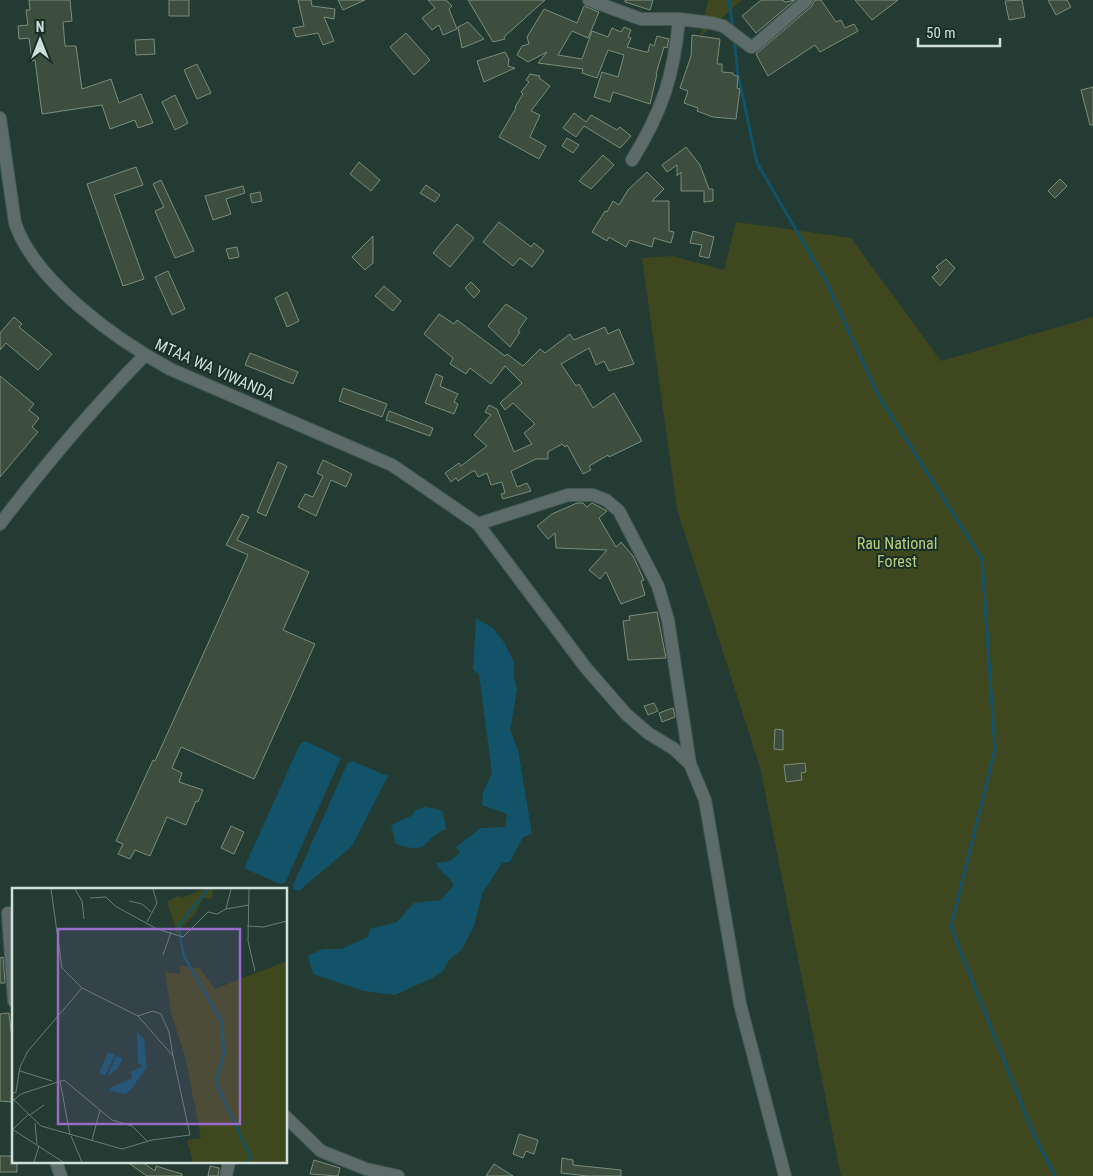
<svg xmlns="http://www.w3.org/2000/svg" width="1093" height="1176" font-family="'Roboto Condensed',sans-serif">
<rect width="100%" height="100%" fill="#233b33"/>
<path fill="#3f471f" d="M708,0H742L700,37Z
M736,222L851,238L941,361L1093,317V1176H841L760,767L677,509L642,258L672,256L724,270Z"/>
<path fill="#12536a" d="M476,618L493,628L504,642L514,662V679L517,689L510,730L518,750L532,834L523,837L510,862L502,863L482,894L474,926L462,949L449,960L443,971L432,978L395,995L364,991L313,974L308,956L323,949H341L368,937L370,929L397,922L414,903L441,900L454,885C449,875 441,875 436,863L450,861L460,853L456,847L481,828L505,827L507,814L482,805L483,792L492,773L479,674L473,670Z
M305,741L341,758L285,883L280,884L246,869L245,866L300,744Z
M352,761L388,776L352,846L299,891L293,889V885L347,764Z
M424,807L437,809L443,812L446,829C421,839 431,856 396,844L391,825L413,815L414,811Z"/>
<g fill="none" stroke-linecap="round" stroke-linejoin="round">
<path stroke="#12536a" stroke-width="3" d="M729,0L733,29
M734,38L738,75L757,163L826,281L878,395L982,559L995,749L951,927L1034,1135L1055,1176"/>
</g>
<path fill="#3e4e3e" stroke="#7b8d7b" d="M29,0H70L72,21L63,22L65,46H76L82,89L111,79L119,103L141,94L153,123L138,128L135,120L110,129L102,105L42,114L35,60L32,61L29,38L19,39L18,26L28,25L26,10H30Z
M169,0H189V16H169Z
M298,0H311L312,6L335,9L334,19L324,17L334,41L323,45L318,33L296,37L293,28L304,26Z
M338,0H365L343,10Z
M428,0H446L452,6L449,9L457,29L443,35L439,25L432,30L422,18L435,8Z
M468,0H545L504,37L505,39L493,42Z
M625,0H653L650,10L625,2Z
M761,0H783L785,2L795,0L756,33L742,16Z
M815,0H821L836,22L841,20L845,28L854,24L858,31L820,52L815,45L768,76L756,54L812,6Z
M855,0H898L872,20Z
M1022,0L1025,17L1009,20L1005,1Z
M1048,0H1067L1071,7L1056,15Z
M584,6L599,12L588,38L572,31L558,55L582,59L592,31L608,37L612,28L621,32L624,27L631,30L628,37L631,38L627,47L646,52H648L650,44L654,46L657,36L669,39L667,48L664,47L656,74H657L650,104L613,92L610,102L594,97L602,72L618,77L624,55L608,50L597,78L582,73L583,69L538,63L547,52L528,62L517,55L522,46L529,44L527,37L544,9L577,23Z
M468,22L484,39L462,48L458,27Z
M406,33L430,60L414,75L390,47Z
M692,35L720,39L717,64H722V72L733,73V75L738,76L737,88L740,89L736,119L713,117L697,111L698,108L684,103L688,91L680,88L691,56Z
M154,39L155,54L136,55L135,40Z
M505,52L509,59L508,66L515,68L484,82L477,61Z
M197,64L211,93L197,99L184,70Z
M530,74L540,76L539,78L550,86L531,111L540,115L530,137L546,146L539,159L499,137L516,108L515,107L523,94L521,92L529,82L526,80Z
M1093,87V125H1090L1081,90Z
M175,95L188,123L175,130L162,102Z
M574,113L586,122L591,115L617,130L620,127L631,136L620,148L584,126L576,137L563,128Z
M567,138L579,145L573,153L562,146Z
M686,147L700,165L709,189H713V201L704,202V191H681V172L677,176V165L667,172L662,165Z
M603,155L614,165L591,189L579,181Z
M359,162L380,180L371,191L350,174Z
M136,167L143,185L114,195L144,279L123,286L87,184Z
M647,172L664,189L652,201H669V231L674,232L671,243L654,238L652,247L630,240L626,247L609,237L607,241L592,232L605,211L607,212L613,201L619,205L628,190Z
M1060,179L1067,186L1055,198L1048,191Z
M161,180L194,251L175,258L155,211L164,207L153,184Z
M426,185L440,195L435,202L420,193Z
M243,186L245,193L226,199L231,214L213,220L205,196Z
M260,192L262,201L252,203L250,194Z
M499,222L531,247L534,243L544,251L532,267L520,258L513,266L483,242Z
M457,224L474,238L450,267L433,253Z
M693,231L714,237L709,258L699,256L702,245L690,243Z
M373,236V263L365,270L352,257Z
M237,247L239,257L229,259L226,249Z
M946,259L955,268L940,286L932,277L939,270L936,267Z
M168,271L185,309L172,315L155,277Z
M471,282L480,291L474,298L465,288Z
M384,286L401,301L393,311L375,296Z
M287,292L299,321L287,327L275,298Z
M506,304L527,318L518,331L520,332L510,347L488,326Z
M439,314L454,324L457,320L505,356L507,354L523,366L540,349L545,353L570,334L574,340L605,327L608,334L619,329L634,364L609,371L604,361L596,365L589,348L561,364L576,386L579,384L593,408L614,393L642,441L609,457L608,455L589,466L591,470L583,474L567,445L565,447L562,444L548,452V459H536L511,471L517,487L527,483L531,491L503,499L501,494L505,493L502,482L491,485L487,473L478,477L475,471H473L458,481L456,478L451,482L445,473L459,463L461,466L487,446L474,435L491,415L485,412L489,405L497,409L514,452L532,444L524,433L535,424L513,403L505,410L500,403L522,383L505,366L491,384L470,368L466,374L450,364L453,358L424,334Z
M14,317L22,324L19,327L52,354L38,370L6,343L0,350V333Z
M250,353L298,372L293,384L245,365Z
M436,374L443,377L440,386L458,394L454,402L458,404L454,414L425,403Z
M0,376L34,404L29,410L39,418L32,427L38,432L0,477Z
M343,388L387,404L382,417L339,401Z
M389,411L433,428L430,436L386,420Z
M323,460L352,474L346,487L331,480L316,516L298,507L305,494L313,497L323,476L317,473Z
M278,462L287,466L266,516L257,512Z
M577,503H583L587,507L592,503L607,511L599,518L616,547L621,542L633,556L644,580L641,581L645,595L621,604L606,572L600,579L589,570L607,550L556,548L555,533L548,539L537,526L552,514Z
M242,514L249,517L237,540L309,572L283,630L315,644L254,779L181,747L172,768L182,773L179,782L203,790L198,802L196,801L186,825L167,817L150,856L135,850L130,859L118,854L123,844L116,841L153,760L155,761L248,555L226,545Z
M657,612L666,658L628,660L623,621L630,620L629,616Z
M654,703L658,711L648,715L644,706Z
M673,708L675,717L662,722L659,713Z
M775,729L783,730V750L774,749Z
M805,763L806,772L801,773L802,780L786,782L784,765Z
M231,826L244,832L234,854L221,848Z
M3,957L5,983H0V958Z
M9,1013L14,1056V1101L12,1102L0,1101V1014Z
M519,1134L538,1140L534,1154L526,1151L523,1158L513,1154Z
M0,1156H14V1162H17V1172H0Z
M562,1158L573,1160V1165L621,1170V1176H588L561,1173Z
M314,1160L340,1168L338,1176L310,1174Z
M127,1162H142L155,1171L156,1166L182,1174V1176H147Z
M494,1164L513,1176H486Z
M210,1166L219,1168L218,1176H208Z"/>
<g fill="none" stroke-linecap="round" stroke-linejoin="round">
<g stroke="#425951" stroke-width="14">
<path id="minor" d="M589,0L641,19H679L712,23L723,26L751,47L754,46L807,0
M0,118L15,223C35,282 117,340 170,369L392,465L478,524L586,668L626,714L648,733L674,749L690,764L705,800L740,1004L785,1176
M632,160C662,112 674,75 679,19
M0,524C45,465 93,408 145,355
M478,524L568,495H593L606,500L619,511L658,586L668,620L690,764
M8,913L14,1001
M286,1117L321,1151L366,1169L398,1176
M56,1162L61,1176
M226,1176L229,1162"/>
</g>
<use href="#minor" stroke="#5e6b6b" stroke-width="12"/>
</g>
<g text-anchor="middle" stroke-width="4" stroke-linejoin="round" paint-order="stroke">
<g font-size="16" fill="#d1dfda" stroke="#193029">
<text transform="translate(215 369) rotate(24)" y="6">MTAA WA VIWANDA</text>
</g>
<g font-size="16" fill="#bbcb7e" stroke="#193029">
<text x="897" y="549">Rau National<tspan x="897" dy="18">Forest</tspan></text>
</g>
</g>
<g transform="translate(12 888)">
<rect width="275" height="275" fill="#233b33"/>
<path d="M193,1H201L200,11L191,10L183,26L163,47L164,41L155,14L166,8L169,10ZM275,73V274H181L175,252L189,250L173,168L159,125L153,84L167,86L169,78L188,80L203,101Z" fill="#3f471f"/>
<path d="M125,144L132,151L135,179L118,203L112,206L98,203V200L120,190L119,184L130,178L126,175ZM96,164L103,167L93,188L87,185ZM104,168L111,170L105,181L95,189Z" fill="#12536a"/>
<path fill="none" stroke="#12536a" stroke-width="2.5" d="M196,1L167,37L169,53L172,68L210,134L212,165L204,195L239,270L236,274"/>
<path fill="none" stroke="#697d76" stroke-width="1" d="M63,1L70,13L72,31M237,1L236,53L243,83M78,10L94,9L103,18L145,41L171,49L196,24L205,26L214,21L237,17M117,13L130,16L139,24M214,21L219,1M135,34L145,15L141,1M235,38L251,39L275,33M151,67L159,44M126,128L141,123L149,126L157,144L161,168M8,183L40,193M48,193L58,247M0,206L4,204L8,179L16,163L70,100M0,210L29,238L110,261L140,252L178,247L161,168L126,128L70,100L50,80L39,1M2,212L9,206L52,192L100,232L120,238L136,254M18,227L32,217M23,235L25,256M0,241L51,274M1,241L17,226M59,248L70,274M80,252L88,222M22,274L27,258"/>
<path fill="#996bc8" fill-opacity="0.15" stroke="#996bc8" stroke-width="2.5" d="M46,41H228V236H46Z"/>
<rect width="275" height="275" fill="none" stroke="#d1dfda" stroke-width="2.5"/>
</g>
<g transform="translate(40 40)" stroke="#193029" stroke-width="4" paint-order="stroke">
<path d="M0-4L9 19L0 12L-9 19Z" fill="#d1dfda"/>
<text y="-8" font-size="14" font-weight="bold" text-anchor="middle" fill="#d1dfda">N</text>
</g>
<path d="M918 38v8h82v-8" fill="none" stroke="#d1dfda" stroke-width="2.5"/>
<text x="926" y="38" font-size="15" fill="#d1dfda" stroke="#193029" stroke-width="4" paint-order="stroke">50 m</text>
</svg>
